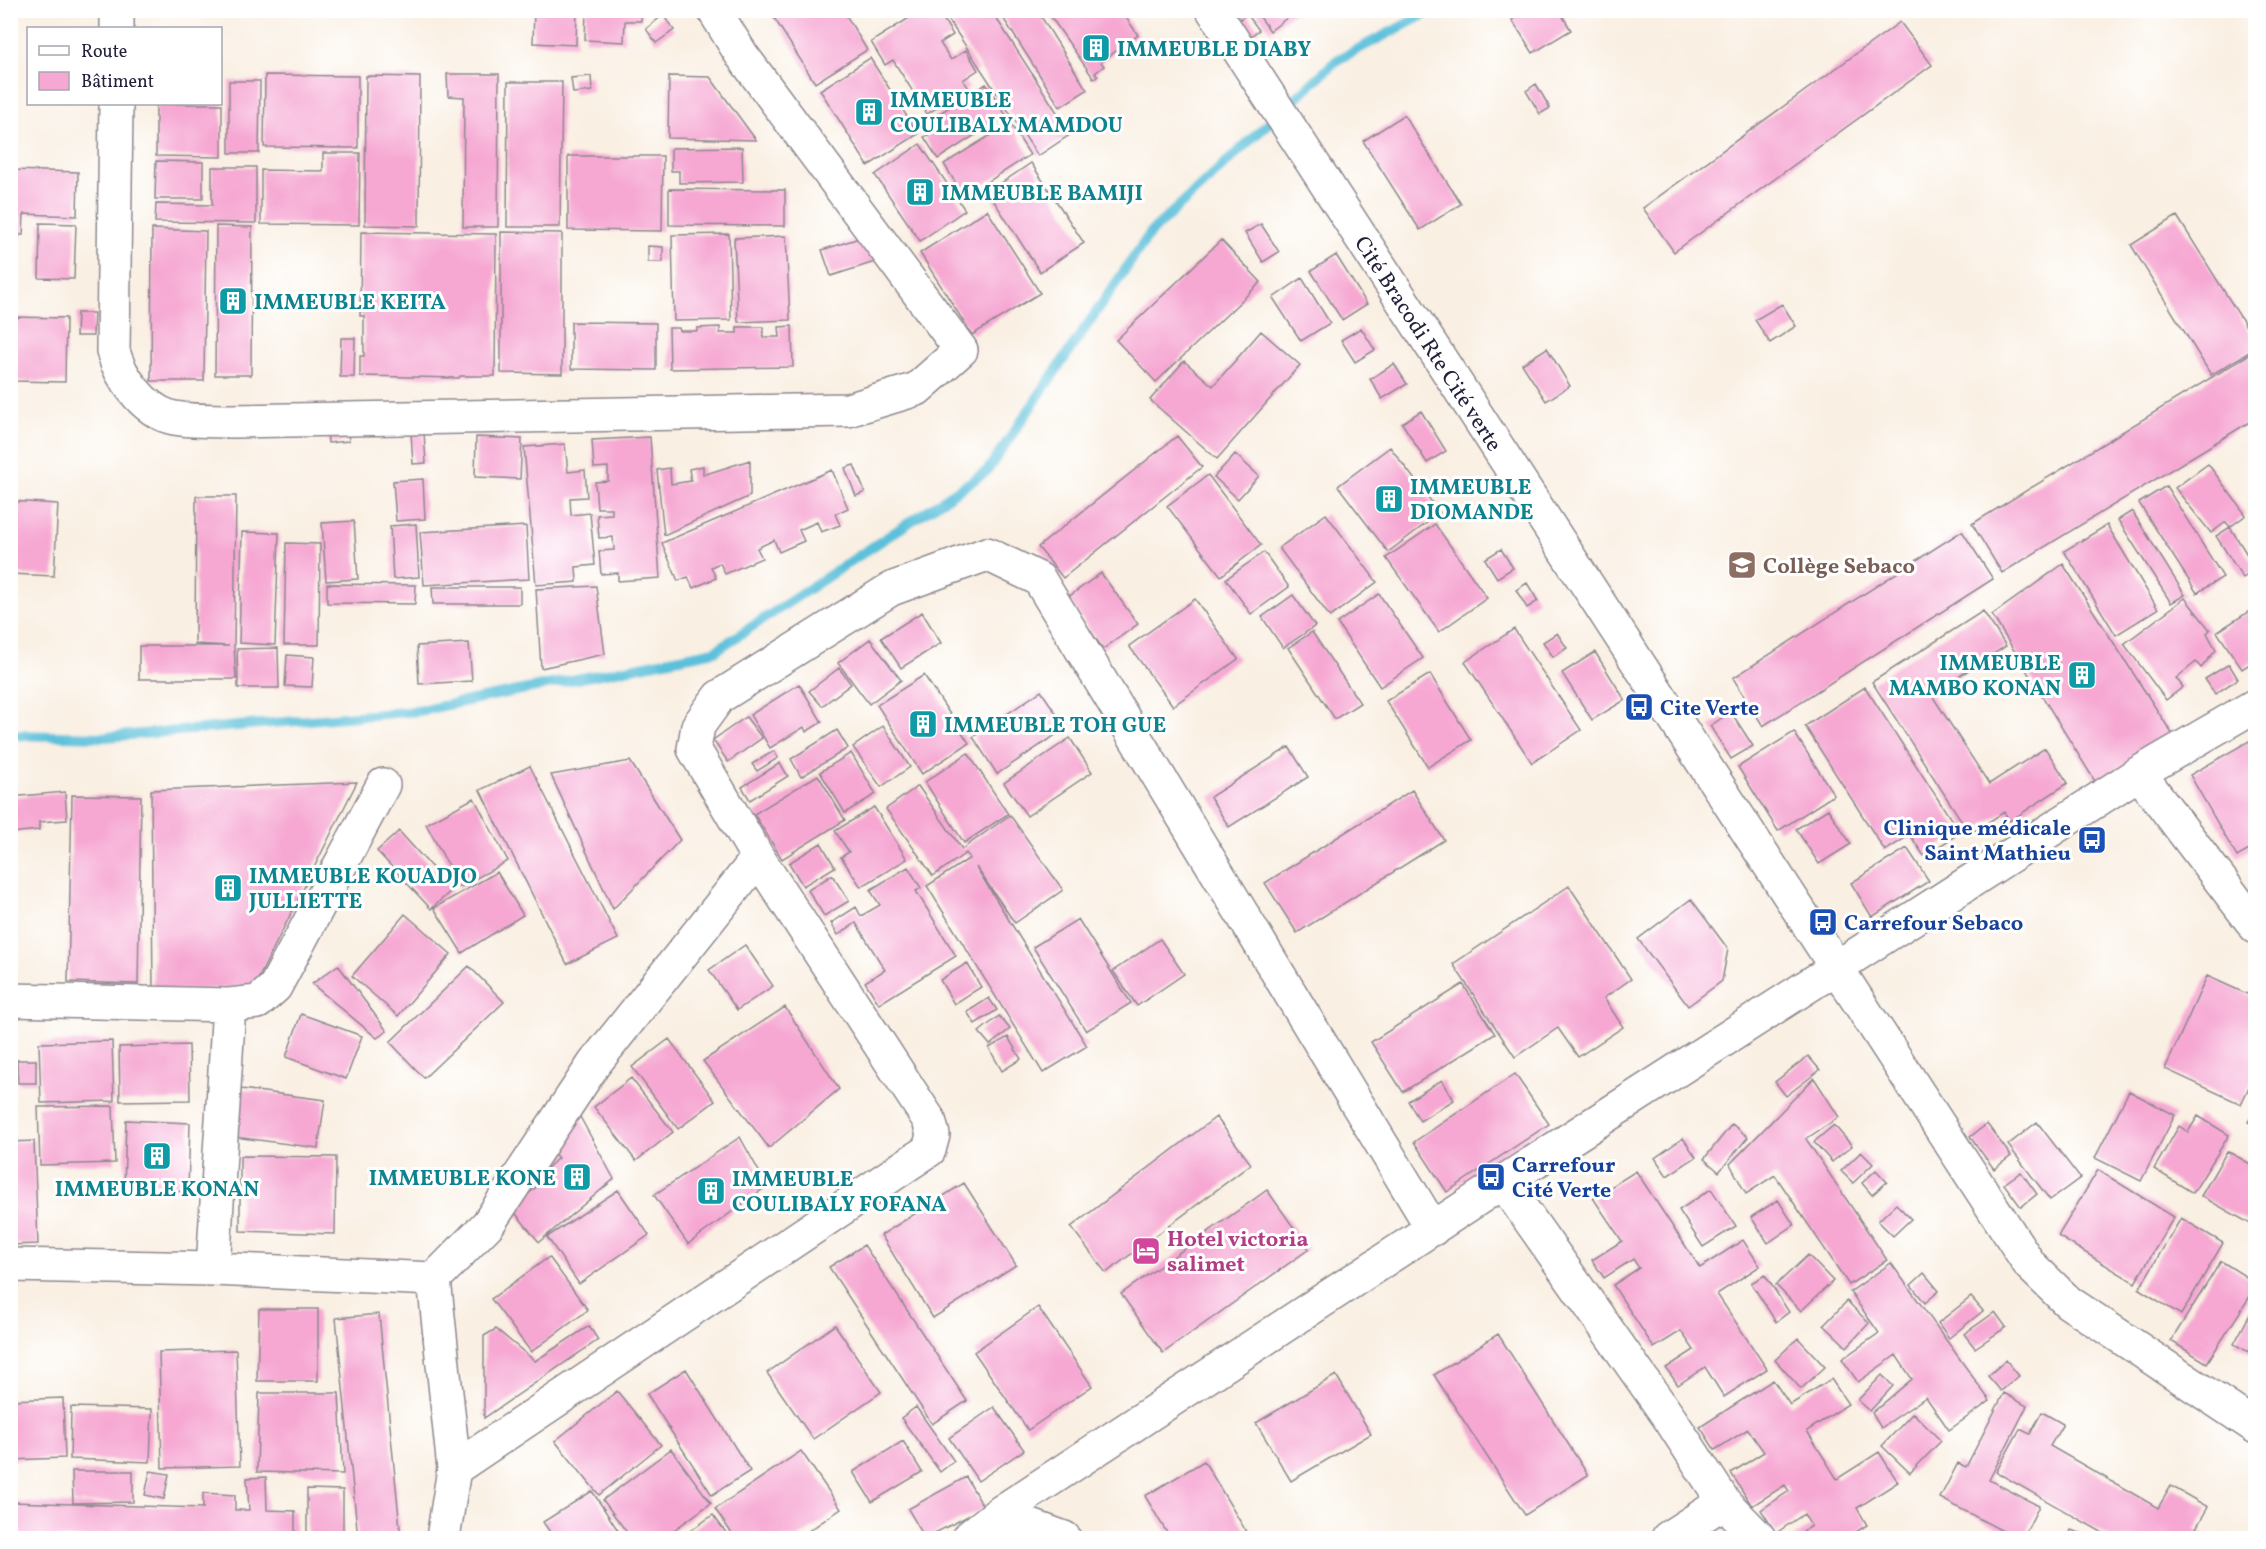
<svg xmlns="http://www.w3.org/2000/svg" width="2266" height="1549" font-family="Vollkorn,serif">
<rect width="100%" height="100%" fill="#fff"/>
<filter id="ink" filterUnits="userSpaceOnUse"><feTurbulence type="fractalNoise" baseFrequency=".0167" numOctaves="2"/><feDisplacementMap in="SourceGraphic" scale="12" xChannelSelector="R" yChannelSelector="G"/><feConvolveMatrix kernelMatrix="1 2 1 2 8 2 1 2 1" color-interpolation-filters="sRGB"/></filter>
<filter id="wash" filterUnits="userSpaceOnUse"><feTurbulence type="fractalNoise" baseFrequency=".008" numOctaves="4" result="noise"/><feDisplacementMap in="SourceGraphic" scale="24" xChannelSelector="R" yChannelSelector="G"/><feGaussianBlur stdDeviation="1.35" result="paint"/><feColorMatrix in="noise" values="0 0 0 0 0 0 0 0 0 0 0 0 0 0 0 0 0 1.4 0 .05"/><feComposite in="paint" operator="in"/></filter>
<g filter="url(#wash)">
<rect width="100%" height="100%" fill="#f9efe2"/>
<g fill="none" stroke-linecap="round" stroke-linejoin="round">
<path stroke="#5cc0da" stroke-width="10" d="M10,735L105,737L418,711L715,651L987,471L1151,232L1337,60L1433,10"/>
</g>
<g id="blocks">
<path fill="#f6a8d3" d="M534,10H577L576,45L533,43Z
M586,10H642L641,21H625L624,42L585,40Z
M775,10H843L867,50L815,83L771,13Z
M942,10H991L1071,134L1038,156Z
M998,10H1037L1087,90L1060,107Z
M1046,10H1121L1138,35L1101,62L1104,66L1095,73L1098,76L1094,79Z
M1255,10H1297L1270,31Z
M1526,10H1559L1571,30L1533,53L1512,20Z
M920,11L925,20L939,12L953,35L940,43L951,60L966,50L978,70L963,80L969,88L927,114L893,60L885,65L871,42Z
M1247,14L1259,30L1248,38L1236,22Z
M663,15L674,30L656,43L646,29Z
M1900,22L1932,65L1674,252L1643,208Z
M870,58L918,134L868,166L820,90Z
M447,74H499L498,227H463L464,97L448,96Z
M265,75L358,76V148L264,147Z
M366,76L420,77L419,226L365,225Z
M591,76L592,91L573,93L571,78Z
M669,76L710,77L756,140L668,138Z
M229,81H260L259,153H229Z
M508,82H562L560,227H507Z
M986,84L1006,115L938,159L924,137L928,135L921,125Z
M1536,84L1550,108L1540,114L1526,91Z
M156,104H222V157L156,156Z
M1404,115L1461,204L1420,230L1363,141Z
M1010,123L1030,155L964,197L944,164Z
M920,144L965,210L920,241L875,175Z
M742,147L743,182L679,183V171H671V148Z
M323,153H360L359,225L261,224V170L323,171Z
M568,156H663L662,231L568,230Z
M156,161L203,162V199H155Z
M1031,163L1084,243L1040,272L988,192Z
M212,167H256V223L155,222L156,204L212,205Z
M10,170L78,172L77,216L24,214L23,235H10Z
M669,189L785,190V226L669,225Z
M987,210L1040,293L972,335L920,253Z
M2177,216L2256,342V348L2211,375L2131,245Z
M40,223L76,224L74,279L39,278Z
M1261,224L1279,252L1263,262L1245,233Z
M216,226L252,227L251,375H215Z
M152,229L206,231L204,381H151Z
M361,232L496,234L495,376H460L459,378L360,376V356H364V316H360Z
M501,232L562,233V374L501,373Z
M729,234L731,320L674,321L672,235Z
M872,234L881,260L831,276L822,250Z
M786,236L790,320L738,322L734,238Z
M1221,240L1261,282L1156,382L1116,340Z
M648,246L663,247V262H648Z
M1336,255L1367,304L1342,320L1311,271Z
M1302,278L1330,323L1301,341L1273,298Z
M1782,304L1796,326L1770,343L1755,320Z
M77,313H94L93,336H76Z
M10,317L66,318L65,382L10,381Z
M571,322L656,323V370L571,369Z
M792,326L793,367L670,369L669,328H679L680,331H697V328L720,327V333H737V327H763V337H780L779,327Z
M1361,328L1375,350L1355,362L1341,340Z
M1261,331L1300,365L1217,459L1150,400L1184,361L1213,386Z
M341,338H355L354,377H340Z
M1547,348L1570,386L1546,401L1522,364Z
M2256,350V418L2002,573L1972,524Z
M1394,364L1407,384L1382,399L1370,379Z
M1421,411L1446,451L1427,463L1402,423Z
M348,428L349,441L328,443L327,430Z
M424,432L426,463L413,464L411,433Z
M1177,436L1202,467L1063,578L1038,547Z
M476,437L522,439L520,479L475,477Z
M650,437L660,578L618,581V573L601,574L599,551L614,550L613,537L599,538L597,515L612,514V508H597L595,482L608,481V467L594,468L592,440Z
M565,444L568,472L585,470L587,497L570,498L571,515L590,513L595,565L576,567L577,582L536,585L524,447Z
M1390,447L1440,513L1388,552L1338,486Z
M1235,454L1259,476L1238,499L1214,477Z
M750,460V496L664,535L657,470L670,468L671,484L691,481L689,469L703,466V475Z
M2208,464L2246,515L2230,527L2226,522L2211,533L2175,488Z
M854,465L865,492L856,496L845,468Z
M832,470L848,508L835,514L840,525L821,532L817,522L799,530L804,541L779,552L774,540L757,548L762,558L725,574L720,563L711,567L716,578L693,588L688,577L678,581L662,543Z
M1208,475L1261,545L1221,576L1167,506Z
M423,479L425,519L396,521L393,481Z
M2166,486L2223,577L2197,593L2139,503Z
M196,496H236L234,646L236,679H139V646H229L195,644Z
M10,501L58,504L54,576L10,574Z
M2132,511L2185,595L2171,603L2118,520Z
M1326,514L1377,582L1330,617L1279,548Z
M354,521L358,579L326,581L322,523Z
M416,524L419,577L393,579L390,526Z
M1435,524L1487,598L1439,632L1386,558Z
M2107,525L2158,609L2116,635L2064,551Z
M526,526L529,579L424,585L420,532Z
M2230,527L2256,569L2243,578L2216,536Z
M1962,531L1993,579L1763,726L1733,678Z
M242,532L279,533L275,645L239,643Z
M286,543L320,544L319,645H284Z
M1501,549L1513,568L1497,578L1485,559Z
M1264,552L1289,587L1251,614L1226,579Z
M2063,564L2173,735L2096,783L1992,615Z
M1101,573L1138,624L1103,649L1067,598Z
M1527,583L1538,601L1527,608L1516,590Z
M327,584L416,585L415,604L327,603Z
M596,586L605,654L541,668L536,589Z
M432,587H520V604H433Z
M1379,594L1423,658L1380,687L1337,623Z
M1293,595L1315,626L1283,648L1262,617Z
M2185,598L2210,630L2207,633L2216,650L2201,668L2196,662L2176,678L2183,687L2166,700L2124,644Z
M1195,599L1238,659L1173,706L1129,646Z
M2254,608L2256,660L2242,669L2217,632Z
M1983,611L2006,646L1931,694L1989,784L2045,748L2068,783L2010,821L2004,812L1970,834L1872,682Z
M922,612L941,643L901,668L881,638Z
M1514,629L1581,730L1532,763L1465,662Z
M1312,632L1360,703L1335,719L1288,648Z
M1557,633L1567,648L1553,657L1543,642Z
M870,639L901,680L869,704L838,663Z
M469,643L472,681L419,684L417,646Z
M278,648L279,688H238L237,649Z
M1595,652L1625,700L1592,720L1562,673Z
M287,655L314,657L312,687L285,686Z
M2229,664L2238,679L2215,694L2205,679Z
M839,668L851,684L822,706L809,691Z
M1430,674L1471,740L1428,767L1386,701Z
M924,675L969,743L922,774L877,705Z
M799,684L822,722L806,732L804,727L770,748L750,715Z
M1865,687L1960,833L1924,856L1910,835L1885,851L1805,726Z
M1041,691L1066,728L997,774L973,737Z
M1731,712L1753,746L1731,759L1710,726Z
M746,717L762,738L728,762L713,740Z
M883,726L910,767L881,787L853,747Z
M837,730L848,748L801,777L791,759Z
M1794,732L1834,795L1778,831L1738,767Z
M2256,737V846L2237,857L2190,775Z
M1070,738L1092,772L1027,816L1004,783Z
M1289,747L1308,777L1229,827L1210,797Z
M774,751L778,758L757,771L752,764Z
M851,753L876,794L845,813L820,772Z
M968,753L1008,814L964,843L925,782Z
M630,761L680,840L613,909L551,775Z
M780,763L788,776L750,800L742,787Z
M530,766L618,939L567,964L480,790Z
M818,775L845,820L782,859L754,814Z
M357,782L254,987L153,991L151,790Z
M918,786L962,849L1010,815L1063,890L1015,923L976,867L1087,1046L1043,1073L927,886L970,858L966,853L933,876L886,809Z
M1412,790L1444,840L1297,933L1265,883Z
M65,792L67,820L39,822V830L10,833V797Z
M72,795L141,796L138,984L68,982Z
M474,798L508,861L460,887L426,824Z
M874,807L907,859L861,887L841,857L849,852L835,831Z
M1828,809L1851,844L1819,864L1796,829Z
M399,831L452,890L431,909L377,851Z
M821,843L835,867L803,886L789,863Z
M1907,848L1929,881L1872,917L1851,883Z
M908,867L921,888L916,891L956,956L879,1004L865,982L885,970L856,923L838,935L831,923L856,907L861,916L880,905L870,890Z
M497,872L523,915L462,953L434,908Z
M832,875L849,901L824,916L808,890Z
M1569,886L1631,979L1604,998L1623,1027L1578,1057L1558,1028L1515,1057L1453,964Z
M1691,899L1728,949L1722,981L1688,1006L1638,939Z
M405,914L451,954L398,1016L352,976Z
M1078,919L1131,1003L1086,1031L1033,947Z
M1160,939L1184,974L1137,1006L1113,971Z
M745,945L773,986L737,1010L709,970Z
M967,963L981,987L954,1004L940,980Z
M338,965L387,1031L377,1038L312,984Z
M469,966L504,1002L424,1078L390,1042Z
M2207,976L2256,998V1072L2241,1104L2165,1069Z
M1463,984L1495,1034L1403,1092L1371,1042Z
M989,998L997,1010L975,1024L967,1012Z
M785,1007L839,1089L769,1148L703,1061Z
M301,1014L362,1036L346,1079L286,1057Z
M999,1016L1010,1029L990,1045L979,1032Z
M1008,1037L1021,1059L1002,1071L989,1048Z
M669,1039L715,1101L678,1129L632,1067Z
M112,1041L114,1101L41,1103L39,1043Z
M189,1045L190,1100L120,1101L119,1047Z
M1808,1056L1820,1070L1786,1096L1775,1082Z
M17,1060H36V1083H18Z
M1515,1074L1549,1124L1447,1192L1414,1142Z
M631,1078L673,1132L636,1161L594,1107Z
M1814,1078L1839,1117L1806,1139L1887,1260L1849,1285L1775,1175L1746,1194L1730,1164Z
M1442,1080L1454,1100L1420,1121L1408,1101Z
M241,1089L325,1100L318,1148L235,1137Z
M2129,1091L2175,1115L2141,1181L2095,1158Z
M113,1106L115,1163L40,1165L38,1107Z
M2256,1109V1126L2248,1122Z
M579,1115L614,1179L539,1242L512,1209L543,1181L539,1176L558,1158L549,1148L574,1125L571,1122Z
M2198,1116L2229,1135L2193,1193L2154,1169L2179,1126L2188,1132Z
M1216,1117L1251,1164L1106,1273L1071,1227Z
M126,1120L190,1123L188,1192L124,1189Z
M2037,1122L2080,1178L2050,1200L2008,1145Z
M1732,1124L1748,1137L1719,1172L1704,1159Z
M1987,1124L2011,1156L1994,1169L1970,1137Z
M1834,1125L1852,1146L1832,1162L1814,1142Z
M740,1137L767,1186L688,1244L654,1195Z
M1683,1138L1696,1157L1667,1176L1655,1158Z
M34,1141L38,1244L10,1245V1142Z
M2227,1151L2256,1167V1227L2201,1196Z
M1861,1152L1873,1164L1853,1183L1841,1171Z
M240,1156L336,1157L335,1234L240,1231Z
M1876,1170L1887,1182L1872,1195L1862,1183Z
M2098,1170L2174,1217L2135,1283L2058,1236Z
M1636,1171L1700,1268L1743,1240L1760,1266L1717,1294L1767,1369L1724,1397L1705,1367L1678,1385L1666,1368L1694,1350L1681,1331L1654,1348L1613,1285L1639,1268L1633,1259L1604,1278L1592,1260L1622,1241L1593,1198Z
M2021,1172L2037,1194L2021,1207L2004,1184Z
M964,1183L1016,1265L933,1318L881,1235Z
M1711,1189L1736,1226L1703,1247L1679,1210Z
M618,1190L649,1235L579,1284L547,1237Z
M1267,1190L1309,1249L1163,1353L1121,1294Z
M1778,1200L1794,1225L1768,1243L1751,1217Z
M1896,1204L1911,1219L1893,1236L1878,1221Z
M2181,1218L2223,1243L2181,1315L2139,1289Z
M864,1245L967,1401L932,1424L829,1267Z
M1808,1255L1833,1281L1801,1311L1776,1285Z
M549,1257L588,1310L531,1352L491,1299Z
M2221,1261L2256,1283V1287L2207,1363L2171,1341Z
M1891,1263L1990,1401L1949,1430L1926,1397L1881,1428L1872,1413L1912,1379L1896,1355L1858,1382L1842,1359L1879,1333L1850,1292Z
M1924,1273L1939,1291L1925,1303L1911,1285Z
M1765,1275L1789,1312L1776,1322L1751,1283Z
M1971,1297L1983,1311L1949,1338L1938,1323Z
M1847,1301L1869,1323L1847,1347L1824,1325Z
M2256,1303V1356L2234,1344Z
M1038,1307L1092,1386L1028,1430L974,1352Z
M259,1309H318V1381H257Z
M1995,1312L2006,1327L1975,1348L1964,1334Z
M379,1314L401,1538H358L336,1318Z
M835,1325L881,1392L813,1439L767,1373Z
M589,1326L598,1340L484,1418V1336L496,1329L535,1361Z
M1498,1334L1588,1475L1525,1515L1434,1375Z
M1798,1338L1825,1367L1801,1389L1775,1360Z
M236,1350L240,1466L162,1468L159,1352Z
M2006,1360L2019,1376L2001,1391L1988,1376Z
M686,1369L750,1471L712,1495L647,1394Z
M1336,1375L1371,1434L1291,1481L1256,1423Z
M1882,1375L1893,1386L1870,1411L1858,1400Z
M1831,1379L1848,1404L1807,1431L1837,1479L1879,1452L1898,1482L1857,1508L1867,1525L1847,1538H1795L1794,1537L1811,1526L1804,1514L1776,1533L1761,1510L1789,1491L1785,1485L1752,1506L1731,1473L1764,1452L1748,1429L1715,1450L1700,1427L1773,1380L1790,1405Z
M617,1391L661,1445L599,1495L555,1441Z
M259,1393H339L343,1474L257,1472Z
M2004,1393L2027,1406L1989,1480L2039,1506L2023,1538H2016L1940,1498L1958,1463L1966,1467Z
M63,1398L65,1458L10,1460V1400Z
M71,1407L152,1409L150,1462L70,1459Z
M916,1407L954,1461L940,1472L901,1418Z
M994,1407L1024,1450L978,1481L949,1438Z
M2042,1412L2063,1424L2050,1446L2158,1508L2171,1486L2208,1507L2195,1530L2207,1536L2205,1538H2112L1996,1472L2020,1429L2030,1434Z
M1913,1413L1941,1441L1910,1473L1882,1446Z
M903,1441L922,1472L872,1502L853,1472Z
M671,1449L711,1503L663,1538H631L603,1500Z
M801,1451L841,1509L798,1538H735L715,1509Z
M1204,1461L1250,1538H1170L1145,1496Z
M72,1471H133V1502L73,1503Z
M150,1471L169,1474L164,1499L145,1495Z
M266,1477L267,1510L295,1511V1538H10V1502L203,1508V1493L235,1495V1510H249L247,1478Z
M966,1477L984,1508L925,1538L908,1509Z
M307,1489L343,1490V1538H307Z
M592,1491L623,1538H554L543,1522Z
M713,1515L730,1538H680Z
M2071,1530L2094,1538H2068Z"/>
</g>
</g>
<g filter="url(#ink)">
<use href="#blocks" fill-opacity="0" stroke="#8e888e" stroke-width="1.5"/>
<g fill="none" stroke-linecap="round" stroke-linejoin="round">
<g stroke="#8e888e" stroke-width="36">
<path id="minor" d="M1213,10L2030,1265L2068,1302L2256,1427
M117,28V10
M116,104L113,351C120,377 143,409 170,417C190,422 212,420 232,421L848,410L917,389L961,350L741,54L714,10
M2139,773L2256,927
M10,1000L229,1005
M1503,1182L1670,1419L1724,1502L1759,1538
M10,1265L213,1269L434,1279L488,1224L594,1064L758,858
M213,1269L229,1005L258,1002L275,987L383,785
M434,1279L454,1469L443,1538
M454,1469L929,1150L933,1135L929,1120L758,858L694,749L698,726L719,697L891,589L987,554L1039,579L1433,1229
M998,1514L1064,1538
M968,1538L998,1514L1503,1182L2139,773L2256,705
M1668,1538L1724,1502"/>
</g>
<use href="#minor" stroke="#fff" stroke-width="33"/>
</g>
</g>
<defs>
<g id="building-square" transform="scale(1.5)"><rect x="-9" y="-9" width="18" height="18" rx="4" fill="#0f9aa8" stroke="#fff"/><path d="M-4-6H4V6H1V3H-1V6H-4ZM-2.5-4.3h1.7v1.8h-1.7ZM.8-4.3h1.7v1.8H.8ZM-2.5-1h1.7V.8h-1.7ZM.8-1h1.7V.8H.8Z" fill="#fff"/></g>
<g id="school-square" transform="scale(1.5)"><rect x="-9" y="-9" width="18" height="18" rx="4" fill="#8d6e63" stroke="#fff"/><path d="M0-5L7-2L0 1L-7-2ZM-4 1L0 2.5L4 1V4Q0 6-4 4Z" fill="#fff"/></g>
<g id="bus-square" transform="scale(1.5)"><rect x="-9" y="-9" width="18" height="18" rx="4" fill="#1a4fb4" stroke="#fff"/><path d="M-5-6H5V4H4V6H2V4H-2V6H-4V4H-5ZM-3.5-4V0h7V-4ZM-3.5 1.2v1.5H-2V1.2ZM2 1.2v1.5H3.5V1.2Z" fill="#fff"/></g>
<g id="hotel-square" transform="scale(1.5)"><rect x="-9" y="-9" width="18" height="18" rx="4" fill="#d1479c" stroke="#fff"/><path d="M-6-4.5h1.5V1H6V5H4.5V3h-9V5H-6ZM-4 0a1.8 1.8 0 1 1 3.6 0ZM.5 0V-2.5h3Q6-2.5 6 0Z" fill="#fff"/></g>
</defs>
<g fill-rule="evenodd">
<use href="#building-square" x="1096" y="48"/>
<use href="#building-square" x="869" y="112"/>
<use href="#building-square" x="920" y="192"/>
<use href="#building-square" x="233" y="301"/>
<use href="#building-square" x="1389" y="499"/>
<use href="#school-square" x="1742" y="565"/>
<use href="#building-square" x="2082" y="675"/>
<use href="#bus-square" x="1639" y="707"/>
<use href="#building-square" x="923" y="724"/>
<use href="#bus-square" x="2092" y="840"/>
<use href="#building-square" x="228" y="888"/>
<use href="#bus-square" x="1823" y="922"/>
<use href="#building-square" x="157" y="1156"/>
<use href="#building-square" x="577" y="1177"/>
<use href="#bus-square" x="1491" y="1177"/>
<use href="#building-square" x="711" y="1191"/>
<use href="#hotel-square" x="1146" y="1251"/>
</g>
<g text-anchor="middle" stroke-width="6" stroke-linejoin="round" paint-order="stroke">
<g font-size="22" font-weight="bold" fill="#0d838f" stroke="#fff" text-anchor="start">
<text x="1117" y="56">IMMEUBLE DIABY</text>
<text x="890" y="107">IMMEUBLE<tspan x="890" dy="25">COULIBALY MAMDOU</tspan></text>
<text x="941" y="200">IMMEUBLE BAMIJI</text>
<text x="254" y="309">IMMEUBLE KEITA</text>
<text x="1410" y="494">IMMEUBLE<tspan x="1410" dy="25">DIOMANDE</tspan></text>
<text x="2061" y="670" text-anchor="end">IMMEUBLE<tspan x="2061" dy="25">MAMBO KONAN</tspan></text>
<text x="944" y="732">IMMEUBLE TOH GUE</text>
<text x="249" y="883">IMMEUBLE KOUADJO<tspan x="249" dy="25">JULLIETTE</tspan></text>
<text x="556" y="1185" text-anchor="end">IMMEUBLE KONE</text>
<text x="732" y="1186">IMMEUBLE<tspan x="732" dy="25">COULIBALY FOFANA</tspan></text>
<text x="157" y="1196" text-anchor="middle">IMMEUBLE KONAN</text>
</g>
<g font-size="22" fill="#22223b" stroke="#fff">
<text transform="translate(1429 343) rotate(57)" y="8">Cité Bracodi Rte Cité verte</text>
</g>
<g font-size="22" font-weight="bold" fill="#785e54" stroke="#fff" text-anchor="start">
<text x="1763" y="573">Collège Sebaco</text>
</g>
<g font-size="22" font-weight="bold" fill="#164399" stroke="#fff" text-anchor="start">
<text x="1660" y="715">Cite Verte</text>
<text x="2071" y="835" text-anchor="end">Clinique médicale<tspan x="2071" dy="25">Saint Mathieu</tspan></text>
<text x="1844" y="930">Carrefour Sebaco</text>
<text x="1512" y="1172">Carrefour<tspan x="1512" dy="25">Cité Verte</tspan></text>
</g>
<g font-size="22" font-weight="bold" fill="#b23c85" stroke="#fff" text-anchor="start">
<text x="1167" y="1246">Hotel victoria<tspan x="1167" dy="25">salimet</tspan></text>
</g>
</g>
<rect width="2266" height="1549" fill="none" stroke="#fff" stroke-width="36"/>
<rect x="27" y="27" width="195" height="78" fill="#ffffff" stroke="#a7a7b1" stroke-width="1.5"/>
<rect x="39" y="46" width="30" height="9" fill="#ffffff" stroke="#a7a7b1" stroke-width="1.5"/>
<text x="81" y="57" font-size="18" fill="#22223b">Route</text>
<rect x="39" y="72" width="30" height="18" fill="#f6a8d3" stroke="#a7a7b1" stroke-width="1.5"/>
<text x="81" y="87" font-size="18" fill="#22223b">Bâtiment</text>
</svg>
